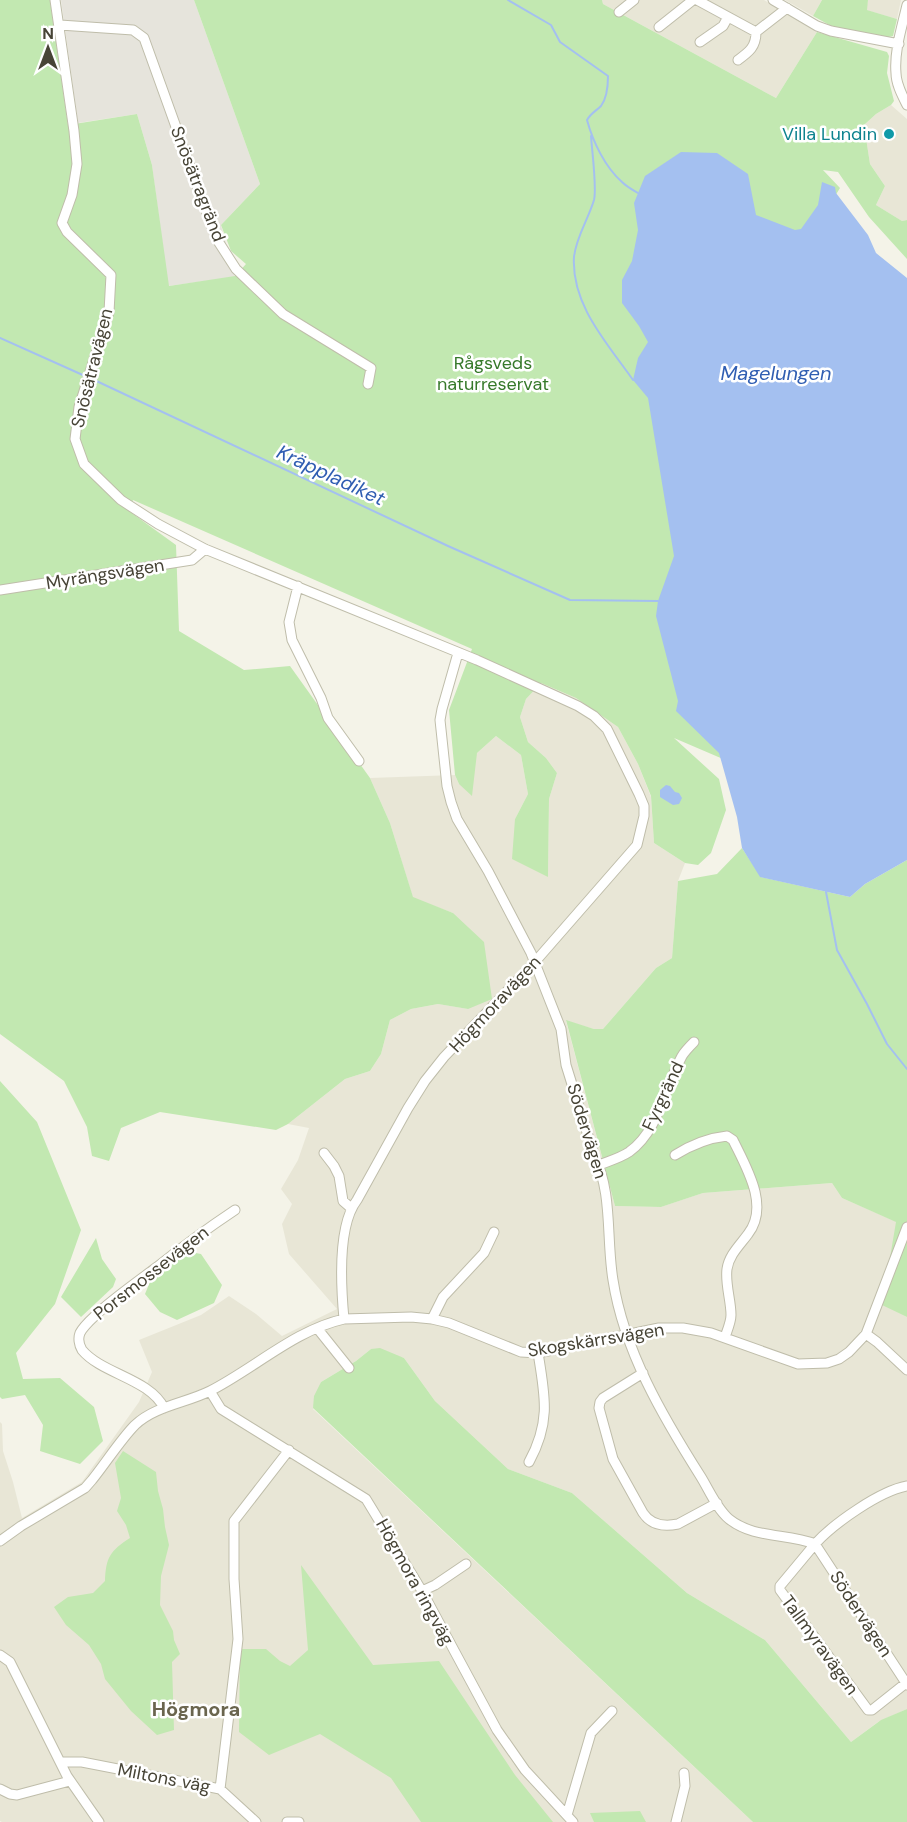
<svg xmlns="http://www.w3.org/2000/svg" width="907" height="1822" font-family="'DM Sans',sans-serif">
<rect width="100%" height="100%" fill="#f4f3e8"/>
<path fill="#e8e6d6" d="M602,0H764L817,32L776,98L603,4Z
M785,0H822L813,16Z
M868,0H901L897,19L866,10Z
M891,105L907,119V220L902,221L876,205L885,186L870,164L864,125L876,114Z
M541,683L576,698L618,727L638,764L651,797L654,843L685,863L678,881L672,958L656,968L603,1029H594L566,1021L615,1206L661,1207L703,1193L832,1183L842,1198L897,1222L882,1304L907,1317V1709L878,1722L851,1742L765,1640L687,1593L572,1493L508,1469L435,1401L404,1358L371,1349L356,1361L321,1382L313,1409L753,1822H2L0,1821V1422L2,1424L3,1451L13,1482L22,1518L82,1482L139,1402L152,1372L139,1340L201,1315L229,1296L256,1314L282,1336L337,1309L289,1254L282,1224L292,1204L281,1189L298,1160L309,1128L288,1124L345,1079L370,1071L381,1054L390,1020L411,1009L438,1004L468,1009L453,913L413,898L390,823L370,778L455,775L459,784L477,753L496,736L521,755L528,794L515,819L548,877L549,799L557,773L546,758L528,742L520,717L526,699Z"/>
<path fill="#e6e4dc" d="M61,0H194L260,184L221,225L235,277L168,286L152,165L137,114L78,123Z"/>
<path fill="#c2e8b1" d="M0,0H50L68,125L137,114L152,165L169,286L235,276L246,264L231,251L221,225L260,184L194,0H602L603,4L776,98L817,32L887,52L889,56L887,73L894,101L891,105L876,114L864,125L870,164L885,186L876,205L902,221L907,220V259L869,217L838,172L823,170L840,188L750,334L737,765L674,738L719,779L726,810L711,853L698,865L685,863L654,843L651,796L638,764L618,727L576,698L541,683L526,699L520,717L528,742L546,758L557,773L549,799L548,877L512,859L515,819L528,794L521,755L496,736L477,753L472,796L459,784L455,775L449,710L472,649L133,500L129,511L176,545L179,631L244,670L290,666L370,778L390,823L413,897L453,913L484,942L492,999L468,1009L438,1004L411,1009L390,1020L381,1054L370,1071L345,1079L288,1124L276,1130L160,1112L121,1128L109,1161L92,1156L87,1127L64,1081L0,1034Z
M822,0H868L867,10L897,19L893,36L884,38L833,27L813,16Z
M742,848L761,877L850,897L865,884L907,860V1317L882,1305L896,1222L842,1198L832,1183L703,1193L661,1207L615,1206L566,1020L594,1029H603L656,968L672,958L678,881L717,874Z
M0,1081L37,1122L81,1230L55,1304L16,1353L23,1379L60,1378L94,1407L103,1441L80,1464L40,1451L43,1425L25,1395L2,1399L0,1397Z
M96,1238L102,1259L116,1279L113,1287L81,1317L61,1297Z
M179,1250L201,1254L222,1285L214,1303L177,1320L160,1312L145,1294L152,1277Z
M380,1348L404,1358L435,1401L508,1469L572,1493L687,1593L765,1640L851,1742L881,1720L907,1709V1822H753L313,1408L314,1396L321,1382L356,1361L371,1349Z
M123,1451L156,1472L158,1491L163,1509L165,1527L169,1545L161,1576L160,1605L173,1631L174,1640L180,1654L172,1662L174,1730L157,1735L131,1711L105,1679L101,1664L89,1645L66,1625L54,1607L68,1597L93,1593L105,1581C106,1557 110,1551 130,1538L126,1525L117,1511L121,1498L115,1463Z
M301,1565L373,1665L439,1661L515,1775L553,1822H421L391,1778L320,1734L269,1755L239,1732L240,1649H266L280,1661L290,1666L308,1650Z
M640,1811L646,1822H594L590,1813Z"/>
<path fill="#a4c0f0" d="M681,152L717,153L748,174L756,215L795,230L801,229L818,205L822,182L835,187L836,193L868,235L876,253L907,278V860L865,884L850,897L760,877L742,848L737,817L719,753L676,711L678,701L656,616L658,601L674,556L648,398L633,380L638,358L648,342L639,326L622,303V280L632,261L638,230L634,203L645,176Z
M666,785L670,786L675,792L679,793L682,798L679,804L673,805L660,797V790Z"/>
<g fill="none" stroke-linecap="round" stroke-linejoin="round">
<path stroke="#a4c0f0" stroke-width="2" d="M508,0L551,25L560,42L608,76C608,85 607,98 601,106C596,111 591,113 587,120C593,142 605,167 622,182C627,187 633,190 638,193
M591,136C592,151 597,188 594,200C588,220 576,237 574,257C571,305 608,344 633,380
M0,338L85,376
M90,378L448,546L570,600L658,601
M826,892L837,950L867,1004L887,1044L907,1069"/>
<g stroke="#bfbdaa" stroke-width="11">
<path id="minor" d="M697,0L756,32
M773,0L817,26L831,31L899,44
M907,5C902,27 894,51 896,73C896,84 902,95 907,105
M619,12L634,0
M60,25L133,30L144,38L216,238L236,269L283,314L371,368L368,384
M659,27L693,0
M700,42L723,26L728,17
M738,60C749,52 756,47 756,32L787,8
M298,586L289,622L292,640L321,698L328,718L359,761
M0,590L192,560L205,549
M458,653L442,709L440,720L447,786L451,802L457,819L488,871L531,953L561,1029L566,1065L594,1155C613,1193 606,1238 613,1280C624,1351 663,1417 701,1477C709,1490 717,1509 729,1519C754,1539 787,1533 815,1544C834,1523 880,1491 907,1486
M324,1153L334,1166L339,1176L343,1201L351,1208
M675,1155C691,1145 708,1138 727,1136L733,1140C746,1167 770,1206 748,1234C740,1245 729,1255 727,1269C725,1284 731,1300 731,1315C731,1322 727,1331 725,1337
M599,1165C609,1161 620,1158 629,1152C659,1131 665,1087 682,1056C685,1051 690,1046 694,1042
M344,1319L411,1317L432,1319L449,1323L521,1352L538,1353L659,1328H683L711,1333L798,1364L827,1363L839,1359L849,1352L866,1334L907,1227
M432,1319L443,1297L484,1253L494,1232
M317,1328L349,1368
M866,1334L877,1342L907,1370
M643,1373L603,1398L600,1402L599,1408L613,1459L643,1513C651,1525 664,1527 678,1524L717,1503
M210,1391L221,1409L366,1499L422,1591L497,1730L525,1770L573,1822
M164,1408C150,1379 102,1374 82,1350C79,1345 78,1338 80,1333C84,1325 93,1318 99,1312C117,1296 137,1282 157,1267C182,1247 208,1228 235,1210
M529,1462C551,1422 545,1396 538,1353
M0,1541L21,1526L85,1488L92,1480C105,1464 121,1439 135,1425C155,1406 186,1403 210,1391C255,1368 295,1330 344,1319C341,1287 337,1226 357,1200L408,1108L425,1081L444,1057L534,963L637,845L644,816V806L639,794L607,729L594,716L578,706L477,660L205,549L158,524L121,500L84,464L75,439L79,407L109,312L111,275L67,232L62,223L72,195L77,164L74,131L55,0
M422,1591L435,1585L466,1564
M0,1655L10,1662L67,1776L99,1822
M906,1683L872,1710H868L780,1590V1586L815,1544L906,1683L907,1685
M60,1762H82L220,1789L256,1822
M0,1789L10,1794L17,1795L70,1781
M220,1789L238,1639L234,1579V1521L289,1450
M567,1815L591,1733L612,1711
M287,1822H299
M676,1822L685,1786L684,1773"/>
</g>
<use href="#minor" stroke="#fff" stroke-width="9"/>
</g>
<circle fill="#0f9aa8" stroke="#fff" stroke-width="2" cx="889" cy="134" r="6"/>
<g text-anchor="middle" stroke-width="5" stroke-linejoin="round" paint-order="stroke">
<g font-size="18" fill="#0d838f" stroke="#fff" text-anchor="end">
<text x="877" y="140">Villa Lundin</text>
</g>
<g font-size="18" fill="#474436" stroke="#fff">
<text transform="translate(198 184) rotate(69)" y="6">Snösätragränd</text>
<text transform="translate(92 368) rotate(-76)" y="6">Snösätravägen</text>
<text transform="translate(105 574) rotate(-9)" y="6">Myrängsvägen</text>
<text transform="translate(495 1004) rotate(-47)" y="6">Högmoravägen</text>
<text transform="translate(663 1096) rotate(-65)" y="6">Fyrgränd</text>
<text transform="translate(587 1131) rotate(73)" y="6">Södervägen</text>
<text transform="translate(151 1273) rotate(-38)" y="6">Porsmossevägen</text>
<text transform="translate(596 1340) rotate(-9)" y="6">Skogskärrsvägen</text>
<text transform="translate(415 1582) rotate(61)" y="6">Högmora ringväg</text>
<text transform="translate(861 1614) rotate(57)" y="6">Södervägen</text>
<text transform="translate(820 1645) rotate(54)" y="6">Tallmyravägen</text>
<text transform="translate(164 1778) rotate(11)" y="6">Miltons väg</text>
</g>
<g font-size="18" fill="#36792a" stroke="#fff">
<text x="493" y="369">Rågsveds<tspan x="493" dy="21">naturreservat</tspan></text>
</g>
<g font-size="20" font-style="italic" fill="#305eb2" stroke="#fff">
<text x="776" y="380">Magelungen</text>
<text transform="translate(331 475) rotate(25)" y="7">Kräppladiket</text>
</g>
<g font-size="20" font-weight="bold" fill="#6a654e" stroke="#fff">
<text x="196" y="1716">Högmora</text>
</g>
</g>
<g transform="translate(48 48)" stroke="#ffffff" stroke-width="4.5" paint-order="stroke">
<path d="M0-4.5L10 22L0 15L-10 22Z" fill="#474436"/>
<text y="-9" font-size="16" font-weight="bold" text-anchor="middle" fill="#474436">N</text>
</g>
</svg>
